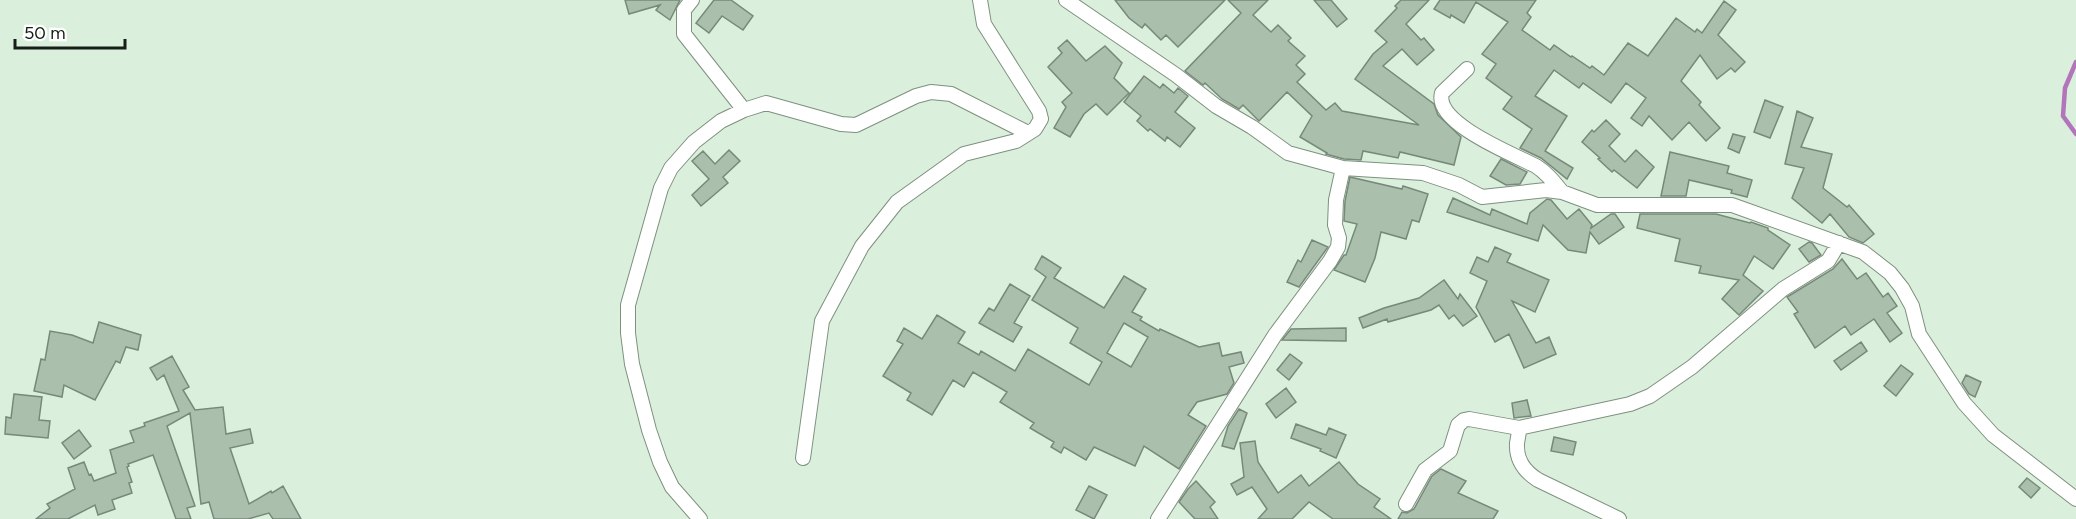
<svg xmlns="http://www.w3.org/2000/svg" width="2076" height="519" font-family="Figtree,sans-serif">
<rect width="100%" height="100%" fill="#dbefdd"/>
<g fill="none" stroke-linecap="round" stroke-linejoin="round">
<path stroke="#b274ba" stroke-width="4.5" d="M2076,62L2065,88L2063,116L2076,134"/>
</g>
<path fill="#abbfad" stroke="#778a79" stroke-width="1.5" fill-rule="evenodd" d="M625,0H680L670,20L656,10L660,5L629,14Z
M714,0H731L753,16L743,30L722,16L709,33L696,23Z
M1115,0H1225L1178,47L1166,35L1161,40L1145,24L1142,28L1129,18Z
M1228,0H1268L1253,15L1271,32L1278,25L1291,38L1288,41L1305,56L1296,65L1305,74L1297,82L1326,110L1335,103L1342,111L1419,125L1355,79L1373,54L1387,42L1375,31L1397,8L1395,6L1401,0H1429L1406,24L1421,40L1424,38L1434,50L1417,65L1402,49L1383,66L1434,104L1438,115L1461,137L1454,165L1400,152L1398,158L1363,151L1361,160L1344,159L1326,154L1327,153L1300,137L1312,116L1287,92L1259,121L1243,105L1239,109L1222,99L1205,83L1203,85L1185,71L1241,13Z
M1314,0H1331L1347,19L1337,27Z
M1440,0H1536L1527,13L1531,17L1522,30L1550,50L1554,45L1571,57L1572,56L1590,68L1592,66L1604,75L1628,43L1648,56L1676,18L1695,32L1697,29L1702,33L1724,1L1736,10L1718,35L1745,62L1735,72L1731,68L1717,79L1700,55L1681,81L1701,102L1699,105L1720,128L1706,141L1689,122L1672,140L1649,116L1642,126L1631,118L1646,98L1626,83L1611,103L1583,83L1579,88L1554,70L1535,96L1567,116L1545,151L1573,168L1567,179L1541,158L1520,148L1532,129L1503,109L1512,97L1486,78L1496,64L1482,54L1508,22L1476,2L1464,23L1451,15L1450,18L1434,9Z
M1067,40L1086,61L1105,46L1122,63L1114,78L1129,93L1107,115L1096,104L1084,114L1070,137L1054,128L1066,107L1062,102L1072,93L1048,67L1062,53L1058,48Z
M1144,76L1160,88L1163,84L1174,93L1178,88L1188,96L1175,112L1195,128L1180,147L1167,137L1165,141L1150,129L1148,131L1137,121L1141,116L1124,102Z
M1765,100L1783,107L1770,138L1754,132Z
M1797,111L1813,118L1801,147L1832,154L1823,188L1847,207L1849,205L1874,234L1863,243L1849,237L1830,214L1822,223L1792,198L1804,168L1785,164Z
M1606,120L1620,134L1609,146L1625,162L1636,150L1654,167L1637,188L1614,170L1612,172L1598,159L1600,158L1582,142L1592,130L1594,132Z
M1733,134L1745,137L1739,153L1728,148Z
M729,150L740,161L723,177L728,183L701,206L692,195L709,179L692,161L703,151L715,164Z
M1670,152L1729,166L1727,173L1752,180L1747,197L1731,193L1732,190L1689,180L1686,196H1661Z
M1501,159L1527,172L1520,184L1506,185L1490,176Z
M1350,177L1402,189L1403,186L1428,194L1419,222L1412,220L1406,239L1381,232L1375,258L1365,282L1334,270L1344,255H1346L1357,224L1344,221L1345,201Z
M1453,198L1490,215L1492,209L1527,224L1530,213L1547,199L1551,200L1567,219L1579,209L1592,225L1591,228L1611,214H1615L1624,227L1599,244L1590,232L1586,253L1568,250L1543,225L1538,241L1447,212Z
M1640,214H1716L1750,223L1751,222L1768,228V230L1790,245L1773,269L1754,256L1743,275L1763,291L1739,315L1722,299L1739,280L1699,273L1701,266L1675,261L1680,239L1637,228Z
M1312,240L1328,247L1299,287L1287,282L1298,260L1301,262Z
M1809,242L1812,243L1821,255L1809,262L1799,249Z
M1495,247L1511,254L1507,262L1549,280L1535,312L1512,301L1536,343L1549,337L1556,354L1524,368L1509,334L1495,342L1476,307L1487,281L1470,273L1477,257L1488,262Z
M1042,256L1061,268L1054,278L1104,308L1124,276L1146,289L1132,312L1142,317L1140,320L1159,331L1160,329L1199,347L1219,343L1222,356L1241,352L1244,363L1229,367L1234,383L1227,394L1197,402L1188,415L1206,426L1179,469L1144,446L1135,466L1094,447L1086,460L1064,447L1061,453L1051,447L1054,442L1030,428L1034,423L1000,402L1007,392L973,372L964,387L953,380L932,415L907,400L911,393L883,376L903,344L897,341L904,328L922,339L937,315L965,332L958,343L979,355L981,351L1015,371L1028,349L1089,385L1102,362L1070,343L1078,328L1032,300L1046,277L1035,269ZM1124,323L1148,337L1131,367L1107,353Z
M1842,259L1857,279L1866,273L1883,297L1888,293L1897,306L1887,313L1902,333L1890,342L1874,319L1851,335L1845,326L1815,348L1794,314L1798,312L1787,297L1833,269Z
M1444,280L1458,299L1460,294L1477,316L1463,326L1454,315L1449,319L1439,305L1431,310L1388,322L1387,319L1363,328L1359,318L1384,308L1419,298Z
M1010,284L1030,296L1014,323L1022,327L1013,342L979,323L989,308L994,311Z
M99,322L141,335L138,350L126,347L120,363L116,361L95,400L64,385L62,397L34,391L41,359L45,360L50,331L72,335L93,343Z
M1346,328V341L1282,340L1291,329Z
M1861,342L1867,351L1841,370L1834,361Z
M1290,354L1302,363L1289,380L1277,370Z
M172,356L189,387L183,390L195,410L223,407L226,434L250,429L253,443L230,448L249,504L271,491L272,493L283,486L301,519H273L269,513L248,519H214L209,502L201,504L190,413L167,426L195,506L187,508L191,519H176L153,455L128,464L129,466L127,467L132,482L129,483L132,493L112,500L115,509L98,515L95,505L68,519H36L50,508L47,504L75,489L68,468L84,462L89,475L91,474L94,481L116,473L110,450L134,442L130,431L145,426L144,423L179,411L164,375L157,380L150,368Z
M1901,365L1913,374L1896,396L1884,386Z
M1966,375L1981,382L1975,397L1969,394L1962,383Z
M1286,388L1296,402L1276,418L1266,404Z
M14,394L42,397L39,420L50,421L48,438L5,434L6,417L11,418Z
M1527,400L1531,416L1514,418L1512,403Z
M1239,409L1247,413L1234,449L1222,446L1228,426Z
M1296,424L1326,435L1329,428L1346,435L1336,458L1320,451L1321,449L1291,438Z
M79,430L91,446L74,459L62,443Z
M1554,437L1576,442L1573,455L1551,451Z
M1255,441L1258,462L1278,493L1301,475L1309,486L1339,462L1358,484L1380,499L1374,507L1391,519H1333L1309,502L1292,519H1258L1267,509L1252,487L1237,495L1231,484L1244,477L1240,443Z
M1441,469L1466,481L1458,493L1498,511L1493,519H1398L1402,512L1407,513L1414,509L1432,476Z
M2027,478L2040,488L2031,498L2019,487Z
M1196,481L1215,502L1210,507L1218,519H1195L1179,502L1188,489Z
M1089,486L1107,495L1094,519L1076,510Z"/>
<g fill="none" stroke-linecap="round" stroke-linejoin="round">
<g stroke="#7e907f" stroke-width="16">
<path id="street" d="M692,0L684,10V34L744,110
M1066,0L1176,75L1216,106L1252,127L1288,153L1343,168L1423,173L1459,185L1482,197L1546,190L1562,192L1597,205H1732L1863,252L1890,273L1902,288L1912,306L1919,334L1964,403L1993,435L2076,499
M1467,69L1442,93C1433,123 1515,155 1536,166C1547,173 1554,182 1562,192
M803,458L822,321L862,246L897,202L964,154L1016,141L1035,129L1041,119L1039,111L984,24L980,0
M1406,504L1425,470L1450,451L1458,425L1464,420L1469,419L1519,428
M700,519L672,487L660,462L649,430L632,364L628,333V305L661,188L671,168L694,142L721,121L744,110L766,103L841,124L856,125L916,96L931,92L951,94L1028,133
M1158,519L1275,335L1330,261L1338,247L1339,238L1335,225L1336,200L1343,168
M1619,519L1538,480C1524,471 1516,460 1517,443C1518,438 1519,434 1519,428L1630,404L1650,396L1692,367L1783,289L1828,261L1839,243"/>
</g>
<use href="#street" stroke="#fff" stroke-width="14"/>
</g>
<path d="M15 39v9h110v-9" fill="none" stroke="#171e17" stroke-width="3"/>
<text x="24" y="39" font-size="18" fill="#171e17" stroke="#ffffff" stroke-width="4.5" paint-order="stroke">50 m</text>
</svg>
